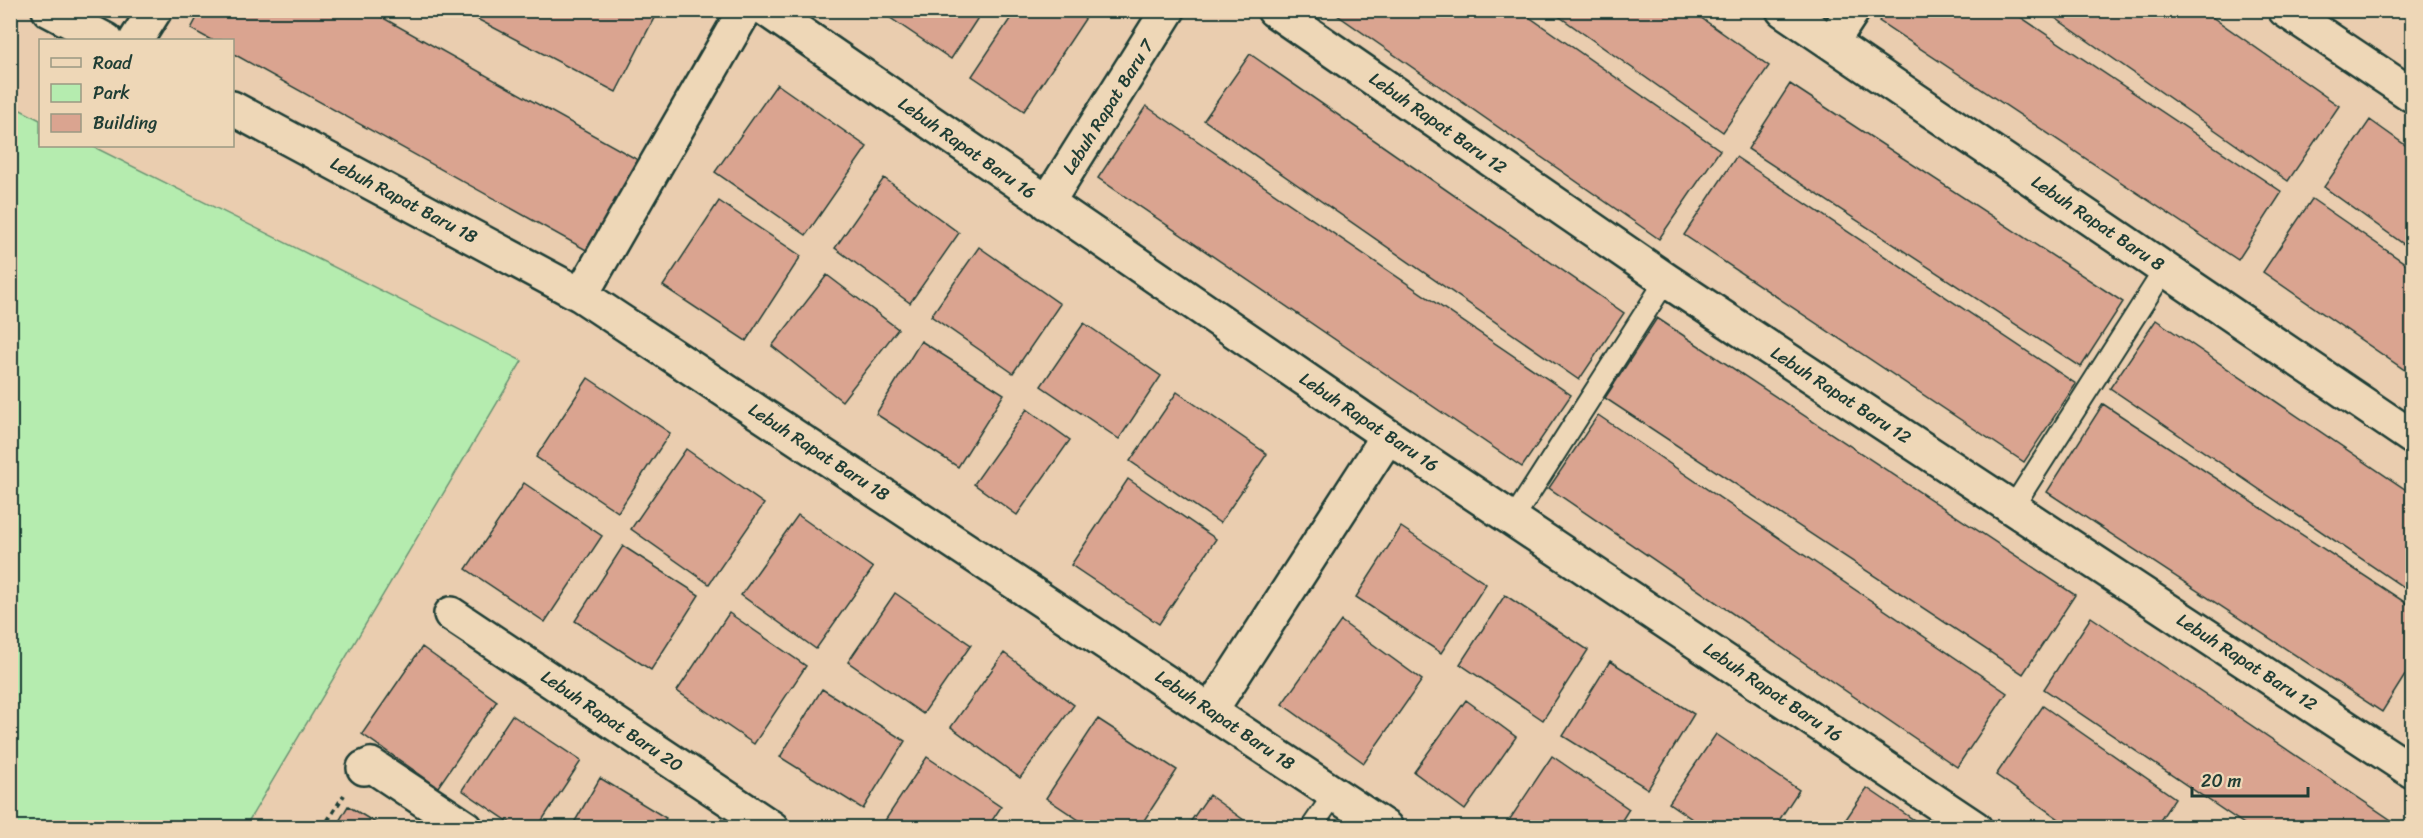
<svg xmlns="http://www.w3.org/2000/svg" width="2423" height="838" font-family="Sriracha,sans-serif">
<rect width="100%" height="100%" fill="#eacdaf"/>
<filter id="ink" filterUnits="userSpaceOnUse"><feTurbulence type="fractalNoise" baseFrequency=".0167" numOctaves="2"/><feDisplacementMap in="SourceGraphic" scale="12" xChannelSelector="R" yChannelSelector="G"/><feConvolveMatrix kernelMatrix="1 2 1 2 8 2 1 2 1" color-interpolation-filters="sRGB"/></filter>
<g filter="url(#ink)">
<path fill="#b5ecaf" stroke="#6a9472" stroke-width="1.5" d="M11,105L40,120V146H92L522,361L245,827H11Z"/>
<path fill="#daa490" stroke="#1f3d34" stroke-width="1.5" d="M201,10H369L638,160L588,251L232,53V40H211L191,29Z
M460,10H643L655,16L616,92Z
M889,10H983L951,59L886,15Z
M1016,10H1091L1024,111L972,76Z
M1330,10H1519L1720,150L1659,239Z
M1550,10H1690L1769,66L1723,132Z
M1886,10H2010L2282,192L2238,260L1879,21Z
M2044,10H2202L2339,106L2288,181Z
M1250,54L1624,313L1579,380L1204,120Z
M777,84L867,147L806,235L715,172Z
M1790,84L2123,302L2081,367L1748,149Z
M1146,106L1571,395L1522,467L1098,178Z
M2370,120L2412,150V250L2324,187Z
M1736,157L2076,384L2024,462L1684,235Z
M884,178L959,233L910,303L835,248Z
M2312,199L2412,268V375L2263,272Z
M719,201L801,256L746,341L663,286Z
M979,247L1060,304L1013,373L931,316Z
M827,275L898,329L842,401L772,346Z
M1657,318L2075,595L2023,674L1605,398Z
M2156,320L2412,494V593L2110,388Z
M1084,323L1161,376L1119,439L1041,386Z
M921,341L1004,394L958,467L876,414Z
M588,378L670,433L618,512L536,457Z
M1177,392L1267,454L1220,523L1130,461Z
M2103,404L2412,607V664L2382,712L2047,492Z
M1027,409L1070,440L1017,515L974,484Z
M1598,415L2007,693L1957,767L1549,488Z
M686,449L764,504L709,584L631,529Z
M1128,479L1216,539L1159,624L1071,565Z
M524,483L602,536L545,622L466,569Z
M798,515L873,568L816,649L741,595Z
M1401,527L1486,584L1441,653L1356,597Z
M623,546L699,595L651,670L575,621Z
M895,593L971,645L923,714L848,662Z
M1505,595L1588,650L1543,720L1460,664Z
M729,613L806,666L754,744L677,691Z
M2091,617L2403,828H2250L2044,689Z
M1341,621L1422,680L1364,763L1282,704Z
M422,647L497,701L438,787L362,734Z
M1004,653L1074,705L1020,778L951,727Z
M1610,661L1694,714L1648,789L1563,736Z
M822,689L905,741L863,809L780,757Z
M1466,700L1516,737L1465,810L1414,772Z
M2043,706L2175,798L2155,828H2072L1996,775Z
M512,715L581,761L537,828H518L462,790Z
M1098,719L1177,770L1139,828H1091L1046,798Z
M1716,734L1799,790L1774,828H1705L1669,803Z
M1552,756L1629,809L1617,828H1504Z
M927,757L1001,807L987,828H886L882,825Z
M600,778L666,818L660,828H571Z
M1867,788L1917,822L1913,828H1840Z
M1209,795L1255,828H1186Z
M348,806L384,828H335Z"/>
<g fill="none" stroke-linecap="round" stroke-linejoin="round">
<g stroke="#1f3d34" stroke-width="24">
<path id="service" d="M2013,507L2165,269
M1513,519L1666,280
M1311,828L1335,793"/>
</g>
<g stroke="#1f3d34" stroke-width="38">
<path id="minor" d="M49,10L106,40
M767,10L1388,436L1975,828
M1274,10L1666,280L2412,771
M1783,10L2412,437
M2285,10L2412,95
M136,40L155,10
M1832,42L1853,10
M232,108L581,295L1386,828
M1047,203L1168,10
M581,295L745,10
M451,614L772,828
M1211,710L1388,436
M364,768L371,765L466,828"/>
</g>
<path stroke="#1f3d34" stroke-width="4" stroke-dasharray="4.5 4.5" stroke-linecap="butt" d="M323,828L344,795"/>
<use href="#service" stroke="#eed7b7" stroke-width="20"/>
<use href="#minor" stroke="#eed7b7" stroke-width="33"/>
</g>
</g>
<g text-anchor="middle" stroke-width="4.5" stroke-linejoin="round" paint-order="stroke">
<g font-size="18" fill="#1f3d34" stroke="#eed7b7">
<text transform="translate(1108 107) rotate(-58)" y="6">Lebuh Rapat Baru 7</text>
<text transform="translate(1438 123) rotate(35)" y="6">Lebuh Rapat Baru 12</text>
<text transform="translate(967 148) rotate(35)" y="6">Lebuh Rapat Baru 16</text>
<text transform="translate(404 200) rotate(28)" y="6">Lebuh Rapat Baru 18</text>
<text transform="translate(2098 223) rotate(34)" y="6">Lebuh Rapat Baru 8</text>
<text transform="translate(1841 395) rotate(33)" y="6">Lebuh Rapat Baru 12</text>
<text transform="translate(1369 422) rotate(34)" y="6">Lebuh Rapat Baru 16</text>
<text transform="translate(819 452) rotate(33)" y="6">Lebuh Rapat Baru 18</text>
<text transform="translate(2247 662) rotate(33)" y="6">Lebuh Rapat Baru 12</text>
<text transform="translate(1773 692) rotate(34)" y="6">Lebuh Rapat Baru 16</text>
<text transform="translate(1225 720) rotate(34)" y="6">Lebuh Rapat Baru 18</text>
<text transform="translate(612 721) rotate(34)" y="6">Lebuh Rapat Baru 20</text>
</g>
</g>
<rect width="2423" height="838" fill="none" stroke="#eed7b7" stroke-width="36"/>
<rect x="18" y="18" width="2387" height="802" fill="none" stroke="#1f3d34" stroke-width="2" filter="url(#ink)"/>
<rect x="39" y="39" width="195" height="108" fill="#eed7b7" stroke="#9b9983" stroke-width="1.5"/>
<rect x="51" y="58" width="30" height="9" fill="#eed7b7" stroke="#9b9983" stroke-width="1.5"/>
<text x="93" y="69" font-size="18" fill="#1f3d34">Road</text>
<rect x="51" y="84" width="30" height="18" fill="#b5ecaf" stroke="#9b9983" stroke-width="1.5"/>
<text x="93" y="99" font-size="18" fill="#1f3d34">Park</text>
<rect x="51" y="114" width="30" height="18" fill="#daa490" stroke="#9b9983" stroke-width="1.5"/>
<text x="93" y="129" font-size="18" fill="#1f3d34">Building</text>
<path d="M2192 787v9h116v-9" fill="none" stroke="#1f3d34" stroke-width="3"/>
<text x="2201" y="787" font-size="18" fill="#1f3d34" stroke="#eed7b7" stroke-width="4.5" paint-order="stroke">20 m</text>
</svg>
